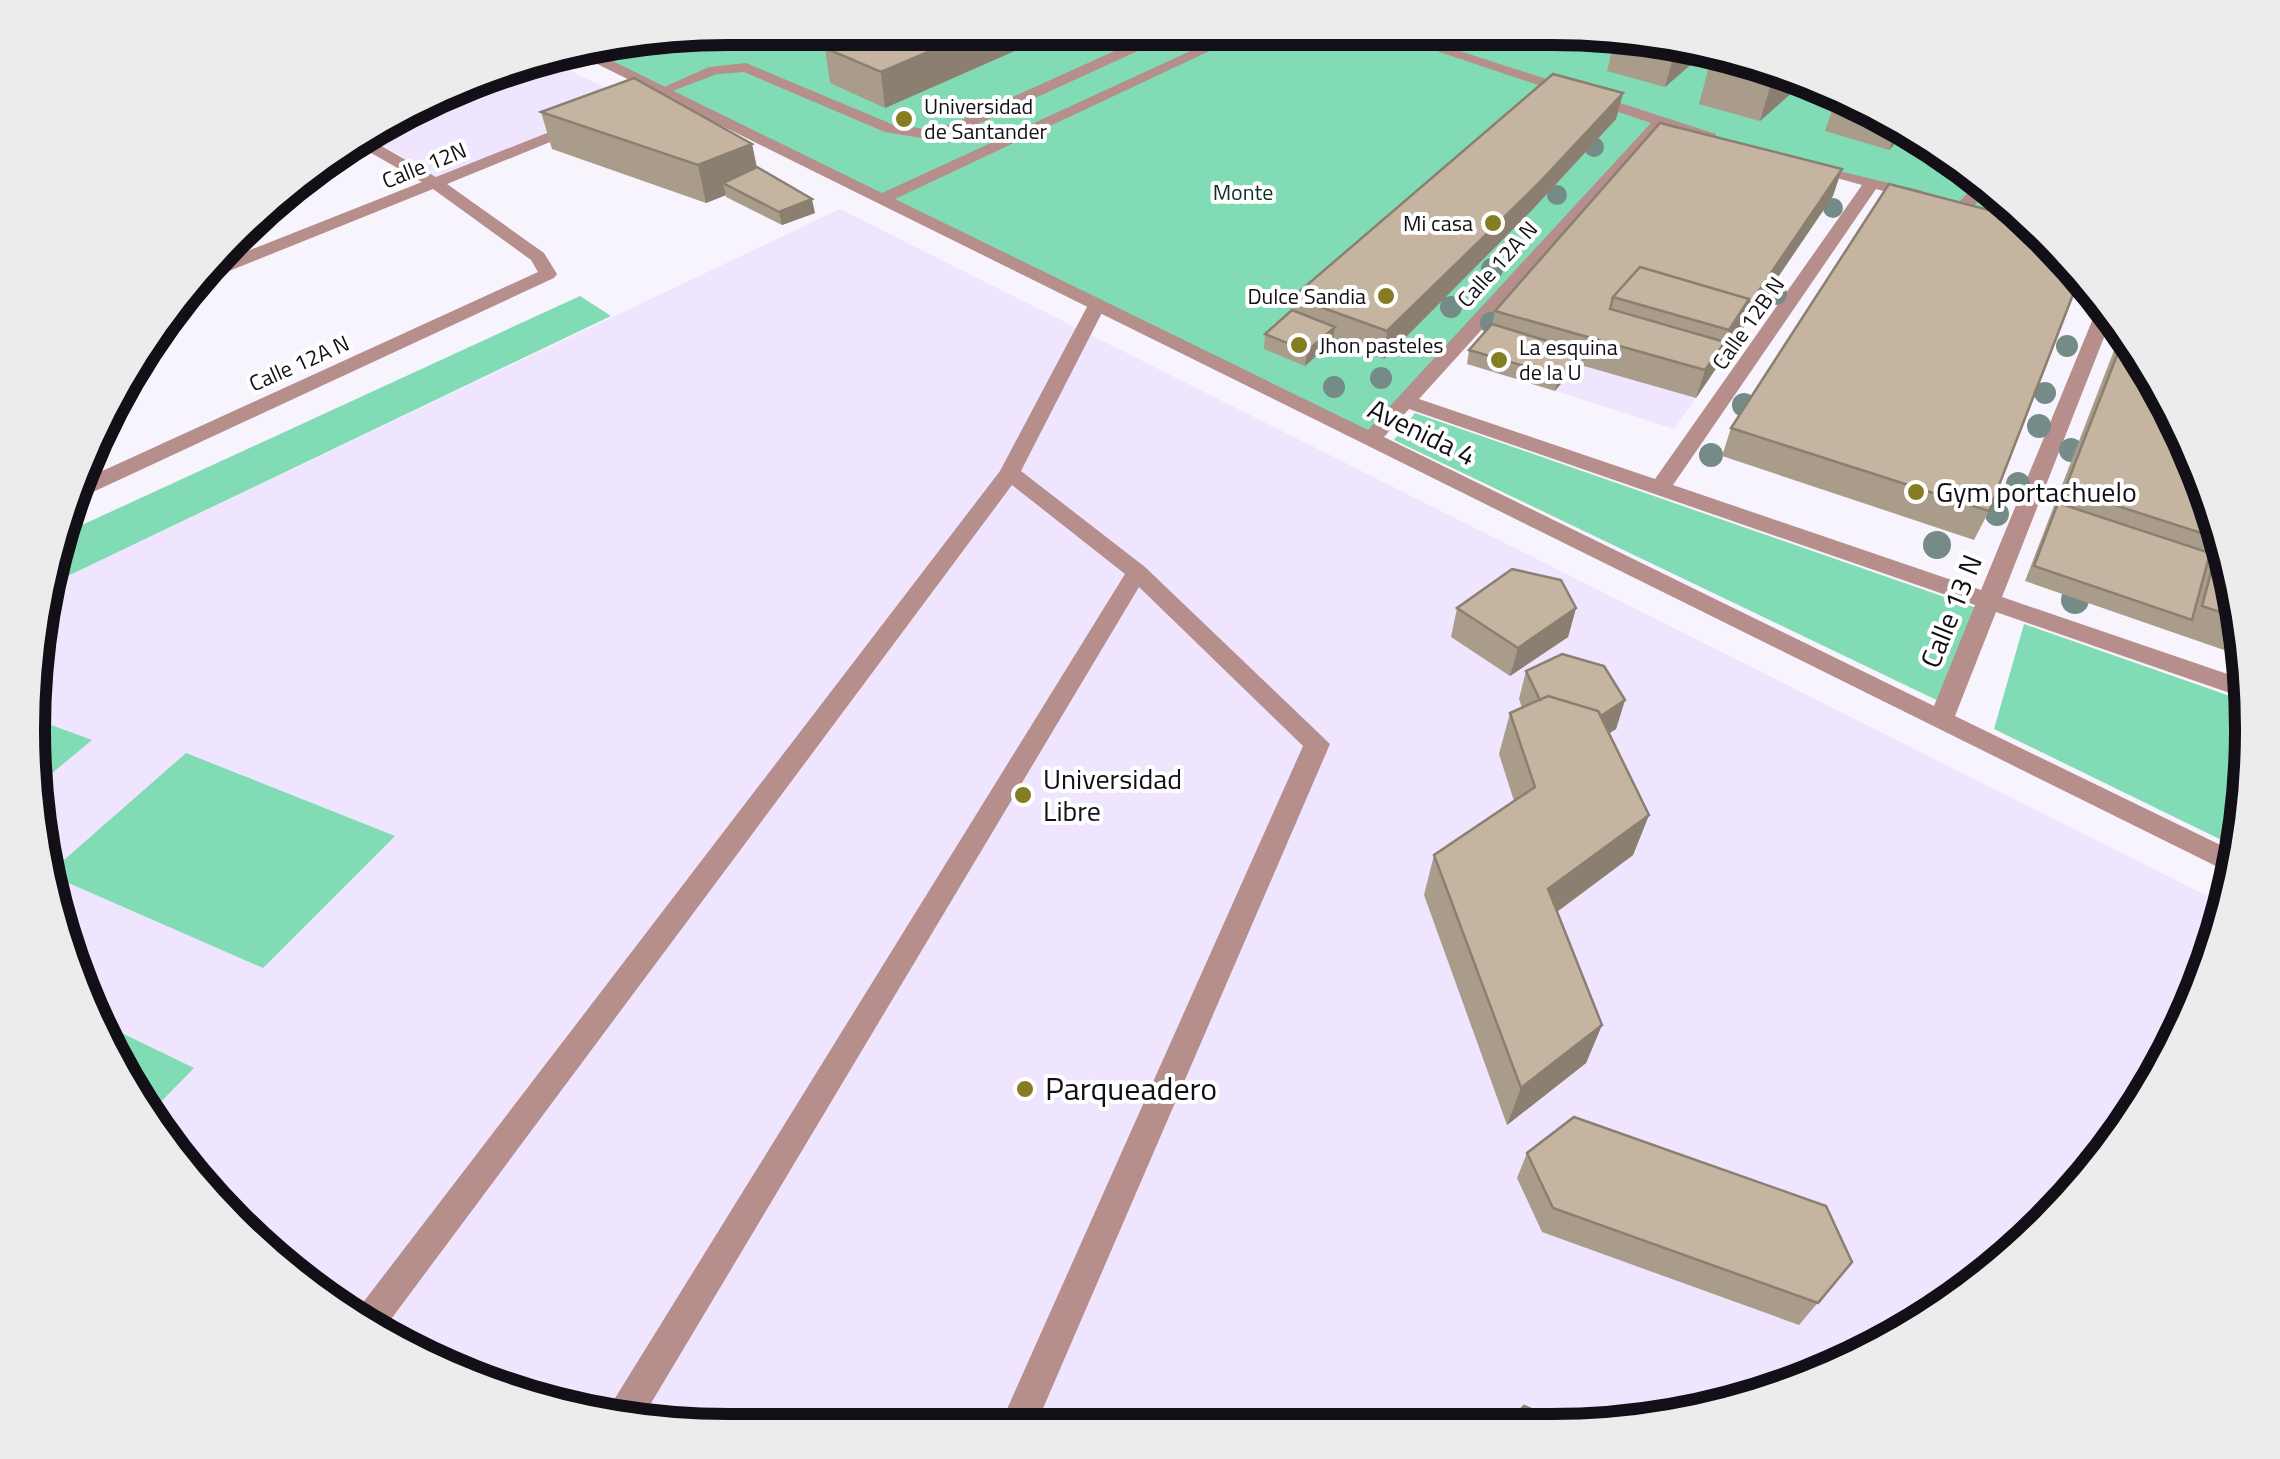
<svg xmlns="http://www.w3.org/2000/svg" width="2280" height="1459" font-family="'Titillium Web',sans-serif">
<rect width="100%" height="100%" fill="#f8f4fe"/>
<path fill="#efe5fe" d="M544,58L631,100L437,177L364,134L504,65Z
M840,209L2227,906L2215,955L2159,1080L2079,1192L1977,1287L1860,1359L1732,1408L1596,1430L638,1426L460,1378L267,1258L146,1119L52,912L29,684L49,585Z
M1579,363L1696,398L1674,429L1556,391Z"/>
<path fill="#81dbb5" d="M730,28L1643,34L1860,100L2013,201L2041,231L1660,123L1370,440L577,53Z
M580,296L611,316L49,585L58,536Z
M1415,413L1982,610L1951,707L1394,440Z
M2024,624L2250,703L2247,821L2240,849L1994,729Z
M32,718L92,740L39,784Z
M186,753L395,836L263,968L48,874Z
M103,1024L194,1068L145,1118Z"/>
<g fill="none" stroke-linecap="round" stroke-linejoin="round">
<path fill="#b68f8c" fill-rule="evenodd" d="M1076,30H1095L1130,44L1154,30H1170L1153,44L965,130L927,139L885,132L744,72L717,74L662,95L655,91L709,67L746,63L894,125L927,129L955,123L1119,49Z
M1980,180L1991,187L1969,212H1957V204Z
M1097,300L1106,305L1021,471L1145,567L1330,744L1035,1427H999L1303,746L1139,587L638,1425L604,1416L1125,574L1012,485L383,1330L355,1313L1000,471L1088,305Z"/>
<path fill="#b68f8c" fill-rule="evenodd" d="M1234,31H1252L895,199L1368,430L1651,123L1380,32H1401L1716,134V140L1710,142L1665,127L1419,399L1655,479L1862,185L1805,169V163L1923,191V199L1917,200L1876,189L1673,485L1981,590L2099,304L2105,299L2114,312L2002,597L2251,682L2250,700L1996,612L1955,716L2239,854L2234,875L575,53L590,50L882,193ZM1409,409L1975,605L1934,706L1384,437Z
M577,121L585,126L582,129L447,184L544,253L557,274L554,278L78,499L67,500L76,483L538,272L531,260L433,189L207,280H196L212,265L422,182L350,141L362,135L436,177Z"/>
</g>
<g fill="#758b87">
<circle cx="1594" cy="147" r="10"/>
<circle cx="1557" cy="195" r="10"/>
<circle cx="1833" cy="208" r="10"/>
<circle cx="1492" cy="269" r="11"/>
<circle cx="1776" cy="294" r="11"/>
<circle cx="1451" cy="307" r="11"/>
<circle cx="1491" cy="323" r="11"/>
<circle cx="2067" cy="346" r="11"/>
<circle cx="1381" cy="378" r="11"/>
<circle cx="1334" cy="387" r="11"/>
<circle cx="2045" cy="393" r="11"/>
<circle cx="1744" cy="405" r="12"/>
<circle cx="2039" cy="426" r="12"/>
<circle cx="2071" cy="450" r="12"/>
<circle cx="1711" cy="455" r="12"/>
<circle cx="2018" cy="484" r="12"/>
<circle cx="1997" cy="514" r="12"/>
<circle cx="1937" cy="545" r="14"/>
<circle cx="2075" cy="600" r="14"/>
</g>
<path fill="#a99c8a" d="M1616,33L1643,34L1705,52L1665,87L1607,71Z
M1037,41L885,108L830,83L825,48Z
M1712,55L1804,82L1760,121L1699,104Z
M1623,93L1616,119L1532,210L1384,359L1333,340L1305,366L1264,349L1265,334L1292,310L1293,297Z
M1838,93L1860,100L1907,131L1889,150L1825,131Z
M541,112L752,144L757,167L815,213L782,225L726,197V195L706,203L552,149Z
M1833,196L1696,398L1577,364L1555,391L1467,364L1469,350L1492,324L1495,311Z
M2123,327L2180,418L2228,547L2247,658L2025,581Z
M1731,428L1989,511L1974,540L1722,456Z
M1457,608H1576L1568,637L1510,676L1451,637Z
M1526,671L1625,700L1616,729L1609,733L1649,815L1633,855L1557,912L1602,1025L1586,1063L1507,1125L1424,895L1434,855L1514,801L1499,754L1510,713L1522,708L1519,699Z
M1527,1153L1852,1262L1799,1325L1542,1232L1517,1178Z"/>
<path fill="#8a7f70" d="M982,29L1037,30V41L885,108L881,72Z
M1677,44L1705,52L1665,87Z
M1774,74L1804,82L1760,121Z
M1623,93L1616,119L1532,210L1384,359L1387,331Z
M1898,125L1907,131L1889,150Z
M752,144L759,181L723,183L726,195L706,203L698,165Z
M1842,169L1833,196L1696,398L1705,370L1725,342L1729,330Z
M812,199L815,213L782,225L779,212Z
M1335,327L1333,341L1305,366L1307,351Z
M1580,351L1576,366L1555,391L1559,376Z
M1576,608L1568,637L1510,676L1518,648Z
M1625,700L1616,729L1584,750L1594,721Z
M1649,815L1633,855L1535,928L1548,889Z
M1602,1025L1586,1063L1507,1125L1521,1088Z"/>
<path fill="#c5b5a0" stroke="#8a7f70" stroke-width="2.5" d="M874,28L982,29L881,72L825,48Z
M1553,74L1623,93L1538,184L1387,331L1293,297Z
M634,78L752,144L698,165L541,112Z
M1660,123L1842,169L1745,311L1749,299L1640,267L1613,297L1610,309L1725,342L1705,370L1495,311Z
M757,167L812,199L779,212L723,183Z
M1889,184L2031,221L2081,274L1989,511L1731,428Z
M1640,267L1749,299L1729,330L1613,297Z
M1292,310L1335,327L1307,351L1265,334Z
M1492,324L1580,351L1559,376L1469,350Z
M2126,332L2180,418L2228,547L2240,619L2202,606L2220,539L2065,489Z
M2058,503L2210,553L2192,620L2034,566Z
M1512,569L1561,580L1576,608L1518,648L1457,608Z
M1562,654L1604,666L1625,700L1601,716L1598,711L1548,696L1540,700L1526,671Z
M1548,696L1598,711L1649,815L1548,889L1602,1025L1521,1088L1434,855L1535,787L1510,713Z
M1574,1117L1826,1206L1852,1262L1818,1303L1553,1208L1527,1153Z
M1524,1406L1580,1430H1500Z"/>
<g fill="#847d24" stroke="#fff" stroke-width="4">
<circle cx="904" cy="119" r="10"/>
<circle cx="1493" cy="223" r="10"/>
<circle cx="1386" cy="296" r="10"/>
<circle cx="1299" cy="345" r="10"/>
<circle cx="1499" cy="360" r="10"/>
<circle cx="1916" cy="492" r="10"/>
<circle cx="1023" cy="795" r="10"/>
<circle cx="1025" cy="1089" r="10"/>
</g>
<g text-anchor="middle" stroke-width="8" stroke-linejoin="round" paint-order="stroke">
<g font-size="22" fill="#120f17" stroke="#fff" text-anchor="start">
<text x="924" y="114">Universidad<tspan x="924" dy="25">de Santander</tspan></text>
<text x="1473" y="231" text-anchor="end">Mi casa</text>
<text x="1366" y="304" text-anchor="end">Dulce Sandia</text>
<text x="1319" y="353">Jhon pasteles</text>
<text x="1519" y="355">La esquina<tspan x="1519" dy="25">de la U</tspan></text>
</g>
<g font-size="22" fill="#120f17" stroke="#fff">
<text transform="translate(424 165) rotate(-22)" y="8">Calle 12N</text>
<text transform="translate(1497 264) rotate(-48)" y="8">Calle 12A N</text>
<text transform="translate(1748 323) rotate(-55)" y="8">Calle 12B N</text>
<text transform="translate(299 363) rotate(-24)" y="8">Calle 12A N</text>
</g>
<g font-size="22" fill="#093525" stroke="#fff">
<text x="1243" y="200">Monte</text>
</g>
<g font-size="28" fill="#120f17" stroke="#fff">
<text transform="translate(1422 432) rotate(26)" y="10">Avenida 4</text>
<text transform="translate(1951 611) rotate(-68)" y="10">Calle 13 N</text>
</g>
<g font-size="28" fill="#120f17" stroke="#fff" text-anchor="start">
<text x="1936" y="502">Gym portachuelo</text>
<text x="1043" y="789">Universidad<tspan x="1043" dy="32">Libre</tspan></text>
</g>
<g font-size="32" fill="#120f17" stroke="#fff" text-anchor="start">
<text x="1045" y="1100">Parqueadero</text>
</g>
</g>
<path d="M0 0H2280V1459H0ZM729 45H1551A684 684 0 0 1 2235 729V730A684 684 0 0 1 1551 1414H729A684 684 0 0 1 45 730V729A684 684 0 0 1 729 45Z" fill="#ececec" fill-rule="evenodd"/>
<path fill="none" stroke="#120f17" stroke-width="12" d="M729 45H1551A684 684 0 0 1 2235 729V730A684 684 0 0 1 1551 1414H729A684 684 0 0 1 45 730V729A684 684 0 0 1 729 45Z"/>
</svg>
